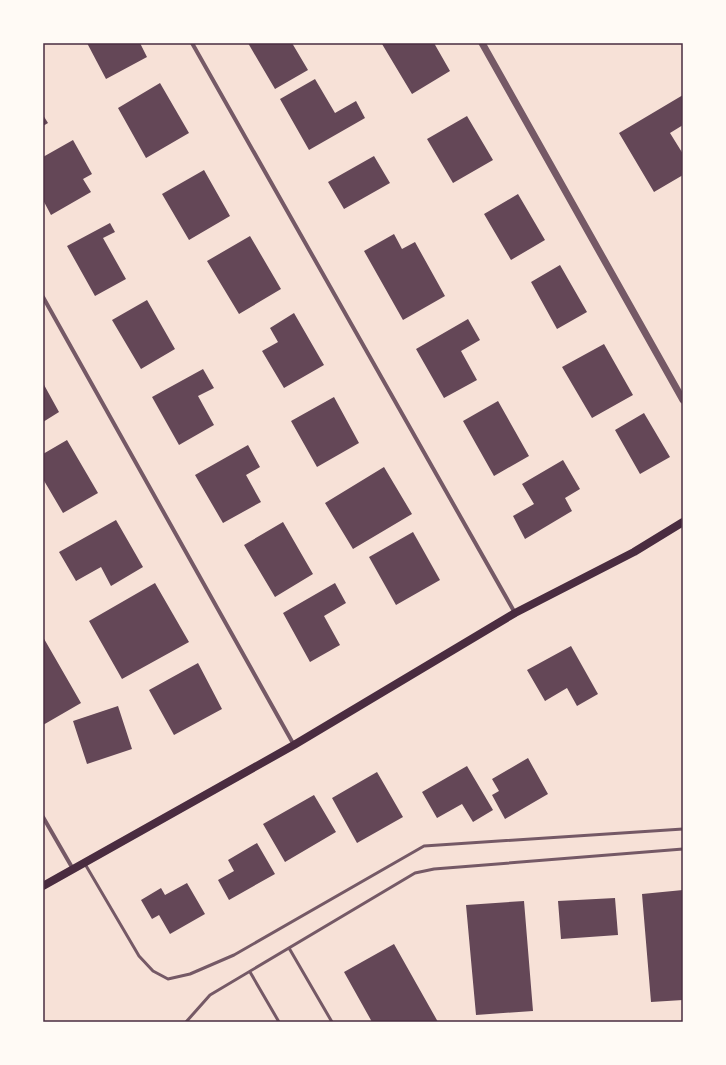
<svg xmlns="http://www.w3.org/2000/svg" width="726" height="1065" font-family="'Fira Sans Condensed',sans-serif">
<rect width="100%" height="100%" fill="#f7e1d7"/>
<path fill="#644757" d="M87,43H140L147,57L106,79Z
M248,43H292L308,70L275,89Z
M383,43H434L450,71L412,94L382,44Z
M315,79L335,113L356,101L365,118L309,150L280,99Z
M160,83L189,133L146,158L118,108Z
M683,95V125L670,133L683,154V175L654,192L619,133Z
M43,115L48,123L43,126Z
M467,116L493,160L453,183L427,139Z
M73,140L92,174L83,179L91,192L51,215L43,200V157Z
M374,156L390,183L344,209L328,182Z
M204,170L230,216L189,240L162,194Z
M518,194L545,240L511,260L484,214Z
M110,223L115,232L103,238L126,279L95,296L67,246Z
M394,234L402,249L415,242L445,296L403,320L364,251Z
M250,236L281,289L239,314L207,261Z
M560,265L587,312L557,329L531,282Z
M147,300L175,349L141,369L112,320Z
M294,313L324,365L284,388L262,351L278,342L270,328Z
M468,319L480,340L461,351L477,380L444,398L416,349Z
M604,344L633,395L592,418L562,367Z
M203,369L214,388L198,396L214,425L179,445L152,397Z
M43,383L59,412L43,422Z
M334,397L359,443L317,467L291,421Z
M498,401L529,456L494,476L463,421Z
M644,413L670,457L640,474L615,430Z
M67,440L98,493L63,513L43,479V454Z
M248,445L260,467L246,475L261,502L223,523L195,475Z
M563,460L580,489L565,498L572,511L525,539L513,516L534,504L522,484Z
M384,467L412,514L353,549L325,503Z
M116,520L143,567L111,586L101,567L76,581L59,552Z
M283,522L313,574L275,597L244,545Z
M413,532L440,580L396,605L369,557Z
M155,583L189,642L122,679L89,621Z
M335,583L346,603L324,616L340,645L310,662L283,613Z
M43,637L81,703L43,725Z
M571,646L598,694L577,706L567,688L545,701L527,670Z
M198,663L222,709L174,735L149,690Z
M118,706L132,749L87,764L73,721Z
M528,758L548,794L505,819L492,795L499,791L492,779Z
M467,766L493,810L473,822L462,804L437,818L422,792Z
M377,772L403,817L357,843L332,798Z
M314,795L336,832L285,862L263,824Z
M257,843L275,874L229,900L218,880L234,871L228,860Z
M187,883L205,914L170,934L159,915L152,919L141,900L161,888L165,895Z
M683,890V1000L651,1002L642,894Z
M615,898L618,935L561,939L558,901Z
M524,901L533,1011L476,1015L466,905Z
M394,944L438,1022H372L344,972Z"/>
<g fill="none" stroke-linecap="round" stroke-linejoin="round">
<path stroke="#755966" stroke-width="3" d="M85,864L139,956L153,971L168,979L190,974L234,955L424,846L683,829
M289,948L332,1022
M250,972L279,1022
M186,1022L210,995L415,873L434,869L683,849"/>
<path stroke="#755966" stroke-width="4" d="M192,43L515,613
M43,297L294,745
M43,817L73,869"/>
<path stroke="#755966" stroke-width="7" d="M482,43L683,400"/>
<path stroke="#4a2c40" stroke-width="8" d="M43,886L294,745L515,613L634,552L683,522"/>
</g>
<rect width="726" height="1065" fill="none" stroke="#fffaf5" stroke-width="88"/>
<rect x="44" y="44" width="638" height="977" fill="none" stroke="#4a2c40" stroke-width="1.5"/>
</svg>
